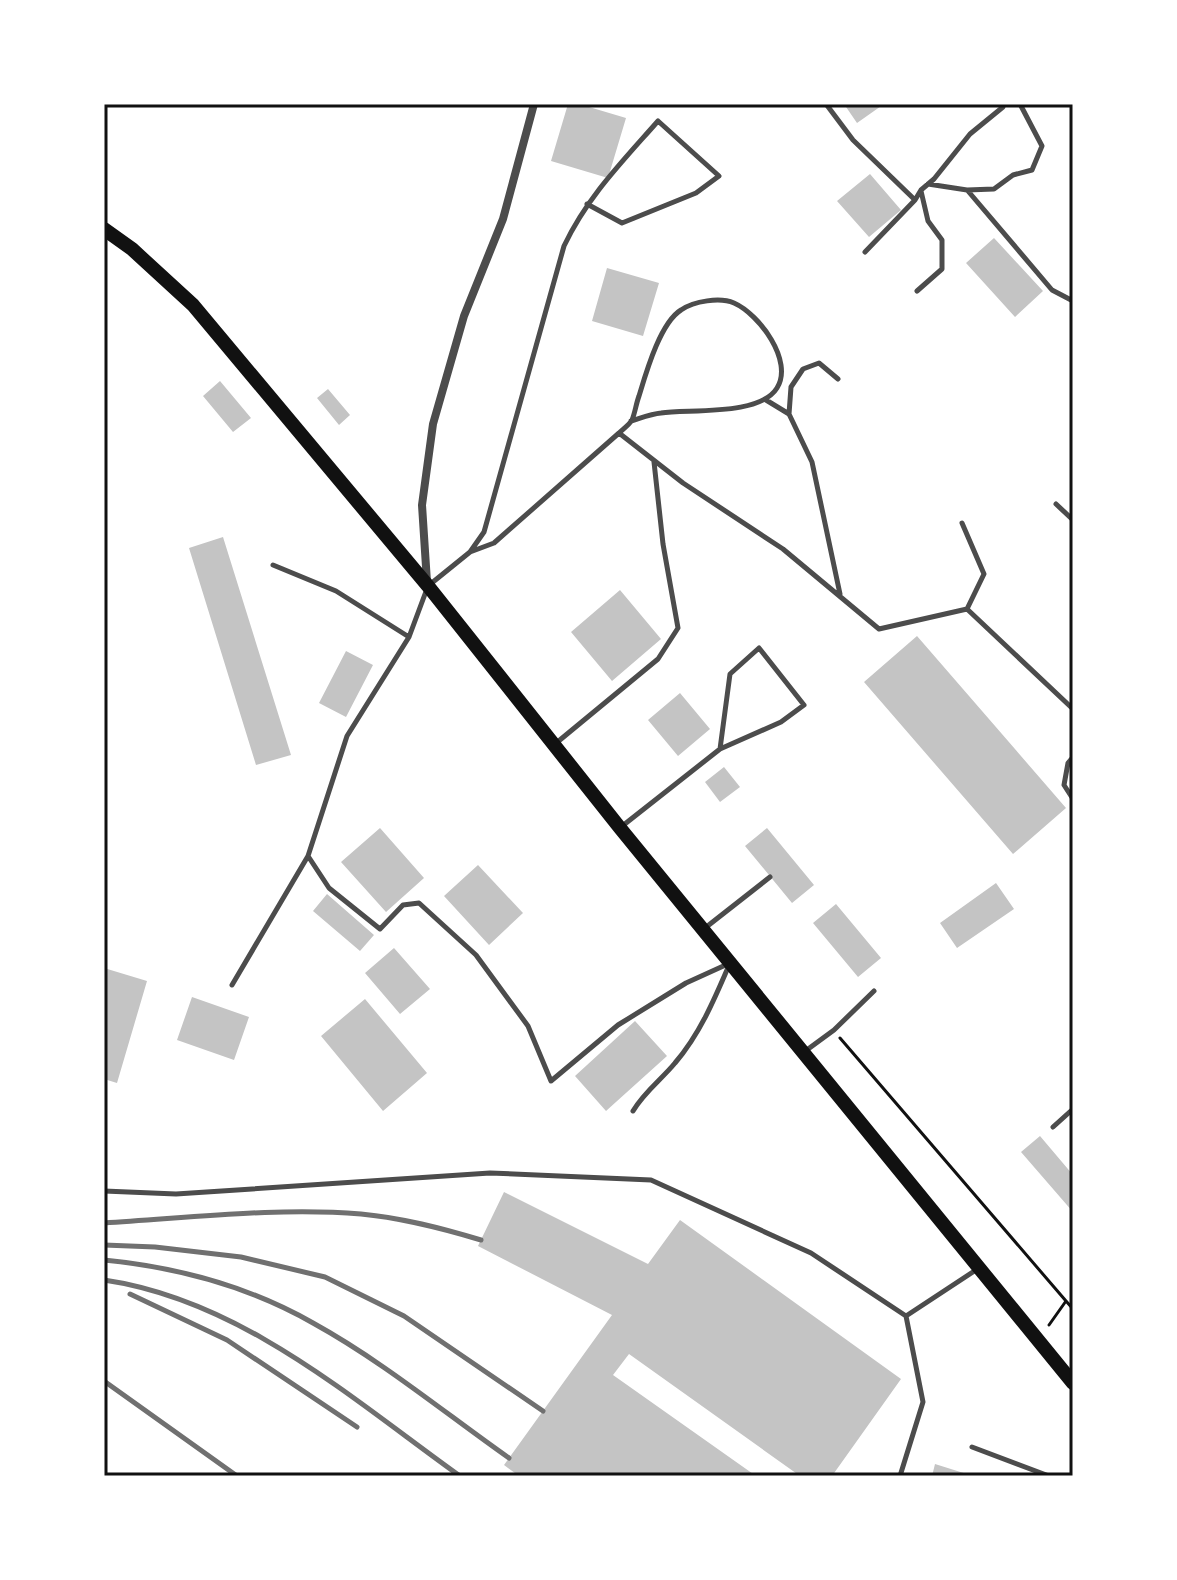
<svg xmlns="http://www.w3.org/2000/svg" width="1177" height="1580" font-family="'PT Sans Narrow',sans-serif">
<rect width="100%" height="100%" fill="#fff"/>
<path fill="#c4c4c4" d="M568,104H579L626,118L608,178L551,161Z
M844,104H884L857,123Z
M870,174L901,210L869,237L837,201Z
M994,238L1043,291L1015,317L966,263Z
M607,268L659,283L643,336L592,321Z
M220,381L251,418L233,432L203,396Z
M328,389L350,415L339,425L317,398Z
M223,537L291,755L256,765L189,548Z
M620,590L661,639L612,681L571,632Z
M917,636L1066,808L1013,854L864,682Z
M346,651L373,665L346,717L319,703Z
M680,693L710,729L678,756L648,720Z
M724,767L740,787L720,802L705,782Z
M380,828L424,878L386,912L341,862Z
M767,828L814,885L792,903L745,846Z
M478,865L523,913L489,945L444,896Z
M996,883L1014,909L957,948L940,923Z
M327,894L374,935L360,951L313,911Z
M836,904L881,958L858,977L813,923Z
M394,948L430,989L400,1014L365,973Z
M104,968L147,981L117,1083L104,1079Z
M192,997L249,1017L234,1060L177,1040Z
M365,999L427,1073L383,1111L321,1036Z
M635,1021L667,1056L606,1111L575,1076Z
M1040,1136L1073,1175V1212L1021,1152Z
M504,1192L648,1264L680,1220L901,1379L832,1476H800L629,1354L613,1375L756,1476H519L504,1465L612,1315L478,1246Z
M935,1464L970,1475V1476H932Z"/>
<g fill="none" stroke-linecap="round" stroke-linejoin="round">
<path stroke="#111" stroke-width="3" d="M840,1038L1066,1301L1049,1325
M1066,1301L1073,1309"/>
<path stroke="#4c4c4c" stroke-width="5" d="M826,104L853,140L915,200L865,252
M928,184L967,190L994,189L1013,175L1032,170L1042,146L1020,104
M968,191L1052,290L1073,301
M915,200L921,190L934,179L970,134L1003,107V104
M917,291L942,269V240L928,221L921,191
M838,379L819,363L803,369L791,387L789,414L812,462L840,594
M766,400L789,414
M619,433C623,429 629,425 632,420C635,413 636,404 639,396C646,373 660,323 681,310C694,301 720,297 734,303C759,314 794,361 777,388C760,416 690,409 661,413C651,414 641,418 631,421
M1056,504L1073,520
M470,552L494,543L619,433L683,483L783,549L879,629L967,609L984,574L962,523
M273,565L336,591L409,637
M967,609L1073,709
M555,744L658,659L678,628L663,544L654,462
M1073,757L1068,763L1064,785L1073,799
M621,827L720,749L781,722L804,705L759,648L730,674L720,749
M308,856L329,888L380,929L403,905L419,903L476,955L528,1026L551,1081L618,1025L686,983L730,963C715,998 700,1034 675,1063C661,1080 644,1092 633,1111
M705,928L770,877
M232,985L308,856L347,736L409,637L428,586L470,552L484,532L564,246C588,196 622,162 658,121L719,176L696,193L622,223L587,204
M804,1052L834,1030L874,991
M1053,1127L1073,1109
M104,1191L176,1194L490,1173L651,1180L811,1253L906,1316L923,1402L900,1476
M906,1316L979,1268
M972,1447L1049,1476"/>
<path stroke="#4c4c4c" stroke-width="8" d="M427,582L422,505L433,424L464,316L503,219L534,104"/>
<path stroke="#111" stroke-width="14" d="M104,229L132,249L193,305L428,586L620,828L1073,1383"/>
<path stroke="#707070" stroke-width="5" d="M104,1223C189,1218 277,1207 361,1214C403,1218 441,1228 481,1240
M104,1245L155,1247L241,1257L325,1277L404,1316L543,1411
M104,1260C176,1267 250,1287 313,1323C382,1361 445,1413 509,1458
M104,1280C241,1300 351,1398 460,1476
M130,1294L227,1340L357,1427
M104,1381L237,1476"/>
</g>
<rect width="1177" height="1580" fill="none" stroke="#ffffff" stroke-width="212"/>
<rect x="106" y="106" width="965" height="1368" fill="none" stroke="#111" stroke-width="3"/>
</svg>
